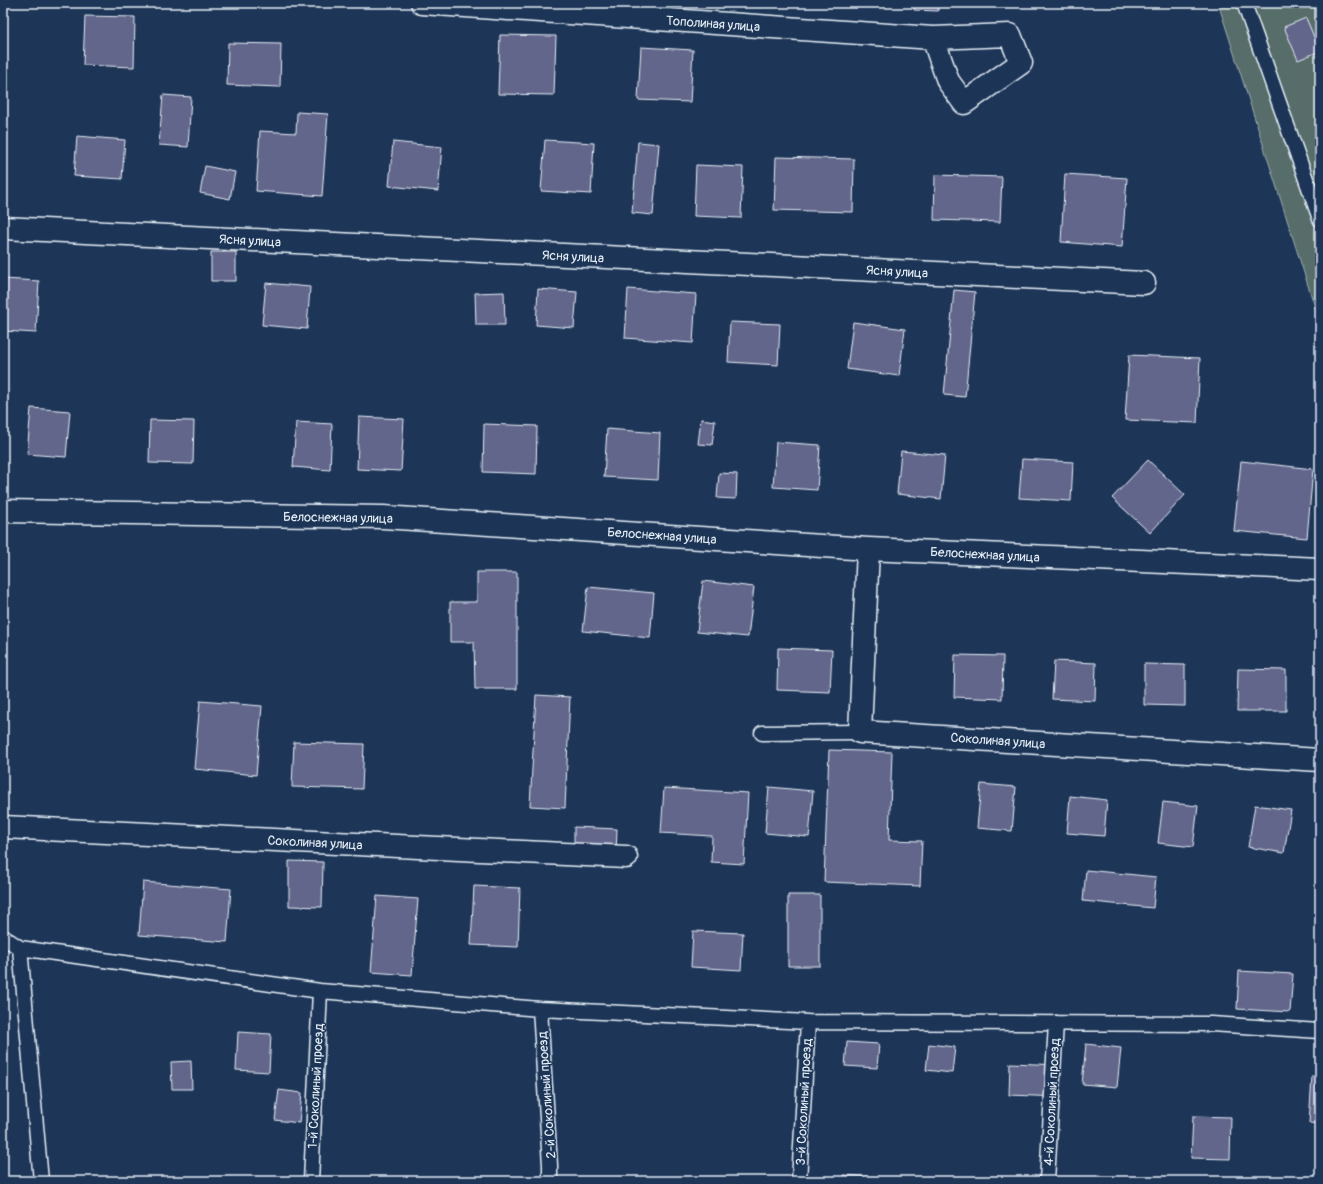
<svg xmlns="http://www.w3.org/2000/svg" width="1323" height="1184" font-family="Pangolin,sans-serif">
<rect width="100%" height="100%" fill="#1d3557"/>
<filter id="ink" filterUnits="userSpaceOnUse"><feTurbulence type="fractalNoise" baseFrequency=".025" numOctaves="2"/><feDisplacementMap in="SourceGraphic" scale="8" xChannelSelector="R" yChannelSelector="G"/><feConvolveMatrix kernelMatrix="1 2 1 2 8 2 1 2 1" color-interpolation-filters="sRGB"/></filter>
<g filter="url(#ink)">
<path fill="#566d6a" stroke="#9fafb1" d="M1218,3H1320V323Z"/>
<path fill="#63668b" stroke="#e8f1f8" d="M914,3H938V11L914,10Z
M85,16L135,17L134,67L83,65Z
M1306,18L1320,51L1298,60L1284,27Z
M500,35L556,36L554,95L498,94Z
M228,43L281,44L280,87L227,85Z
M641,47L693,50L690,102L638,100Z
M163,95L191,97L188,147L159,145Z
M297,112L328,114L322,196L256,191L260,131L296,133Z
M77,136L125,140L122,179L74,176Z
M545,140L594,143L591,194L541,191Z
M393,142L442,147L438,191L389,186Z
M638,142L659,144L653,215L632,213Z
M776,157L854,159L853,212L774,210Z
M696,165L743,167L741,218L694,216Z
M205,166L235,172L230,199L200,193Z
M1065,174L1127,178L1122,247L1061,242Z
M935,175L1002,177L1000,222L934,220Z
M211,252H236V281H211Z
M3,279L39,281L36,333L3,331Z
M266,283L310,287L307,329L262,325Z
M538,289L577,292L574,328L536,325Z
M628,289L696,294L693,343L625,338Z
M954,290L975,292L965,397L944,395Z
M504,292L505,325H476L475,293Z
M730,322L780,324L778,365L728,362Z
M853,322L905,329L899,376L847,369Z
M1129,355L1200,358L1197,423L1125,420Z
M31,408L70,411L66,457L27,454Z
M359,417L404,419L401,471L357,469Z
M701,419L715,421L712,445L698,444Z
M150,420L194,421L193,464L149,463Z
M296,422L332,424L330,470L293,467Z
M484,424L537,426L536,474L483,472Z
M607,429L660,433L658,480L604,477Z
M776,442L820,445L817,490L773,487Z
M901,451L945,455L941,499L897,494Z
M1022,459L1073,462L1071,501L1019,498Z
M1148,460L1185,495L1150,533L1112,498Z
M1241,461L1313,469L1307,538L1234,531Z
M719,473L737,474L736,499L717,498Z
M477,572H517V689H475L474,642H450V602H477Z
M703,581L754,587L748,637L697,632Z
M588,587L654,593L650,638L583,631Z
M778,648L832,650L830,692L777,690Z
M955,655L1003,656L1002,699L954,697Z
M1054,661L1096,663L1095,701L1052,699Z
M1144,664L1185,665V706L1144,705Z
M1238,669L1286,670V711H1237Z
M1318,674H1320V714H1319Z
M536,695L570,697L565,808L530,806Z
M200,701L262,706L256,775L194,769Z
M294,742L364,744L362,789L292,787Z
M829,750L892,752L889,840L922,841L920,886L824,882Z
M981,784L1016,787L1012,831L977,828Z
M769,787L813,791L809,837L765,833Z
M664,788L748,793L744,864L711,862L712,836L661,833Z
M1070,796L1107,800L1104,836L1067,833Z
M1163,802L1198,806L1193,847L1158,843Z
M1255,805L1291,810L1284,853L1248,847Z
M574,827L617,829L616,856L574,854Z
M289,861L323,862L322,907L289,906Z
M1086,870L1156,877L1153,908L1083,901Z
M143,882L231,889L227,942L139,935Z
M474,886L520,888L518,947L471,945Z
M788,895H820V966H788Z
M377,896L418,899L412,975L371,972Z
M693,931L743,933L741,970L691,967Z
M1239,971L1293,974L1290,1012L1237,1009Z
M238,1032L271,1034L269,1072L236,1070Z
M847,1042L879,1044L877,1068L845,1066Z
M929,1044L955,1047L952,1073L926,1070Z
M1086,1044L1121,1048L1117,1087L1082,1084Z
M191,1061L192,1089H172L171,1062Z
M1010,1063L1061,1065L1060,1097L1009,1095Z
M1312,1076L1320,1077V1124L1309,1123Z
M279,1090L302,1093L299,1123L275,1120Z
M1193,1116L1231,1117L1230,1159L1191,1158Z
M843,1175L876,1177V1181H842Z
M73,1180H100V1181H73Z"/>
<g fill="none" stroke-linecap="round" stroke-linejoin="round">
<g stroke="#e8f1f8" stroke-width="17">
<path id="lane" d="M1244,3L1320,219
M762,733L860,732
M3,937L20,948
M540,1009L550,1165V1181
M41,1181L20,948L320,991L540,1009L808,1022L1211,1024L1320,1031
M311,1181L320,991
M799,1181L808,1022
M1047,1181L1056,1023"/>
</g>
<g stroke="#e8f1f8" stroke-width="25">
<path id="street" d="M422,3L933,38L1010,35L1021,63L964,103L948,81L933,38
M3,228L1144,283
M3,511L383,517L868,549L1320,569
M868,549L860,732L1320,760
M3,827L626,857"/>
</g>
<use href="#lane" stroke="#1d3557" stroke-width="14"/>
<use href="#street" stroke="#1d3557" stroke-width="22"/>
</g>
</g>
<g text-anchor="middle" stroke-width="3" stroke-linejoin="round" paint-order="stroke">
<g font-size="13" fill="#e8f1f8" stroke="#1d3557">
<text transform="translate(713 23) rotate(4)" y="5">Тополиная улица</text>
<text transform="translate(250 240) rotate(3)" y="5">Ясня улица</text>
<text transform="translate(573 256) rotate(3)" y="5">Ясня улица</text>
<text transform="translate(897 271) rotate(3)" y="5">Ясня улица</text>
<text transform="translate(338 517) rotate(1)" y="5">Белоснежная улица</text>
<text transform="translate(662 535) rotate(4)" y="5">Белоснежная улица</text>
<text transform="translate(985 554) rotate(3)" y="5">Белоснежная улица</text>
<text transform="translate(998 740) rotate(4)" y="5">Соколиная улица</text>
<text transform="translate(315 842) rotate(3)" y="5">Соколиная улица</text>
<text transform="translate(315 1086) rotate(-87)" y="5">1-й Соколиный проезд</text>
<text transform="translate(546 1095) rotate(-94)" y="5">2-й Соколиный проезд</text>
<text transform="translate(803 1102) rotate(-87)" y="5">3-й Соколиный проезд</text>
<text transform="translate(1051 1102) rotate(-87)" y="5">4-й Соколиный проезд</text>
</g>
</g>
<rect width="1323" height="1184" fill="none" stroke="#1d3557" stroke-width="16"/>
<rect x="8" y="8" width="1307" height="1168" fill="none" stroke="#e8f1f8" stroke-width="1.5" filter="url(#ink)"/>
</svg>
